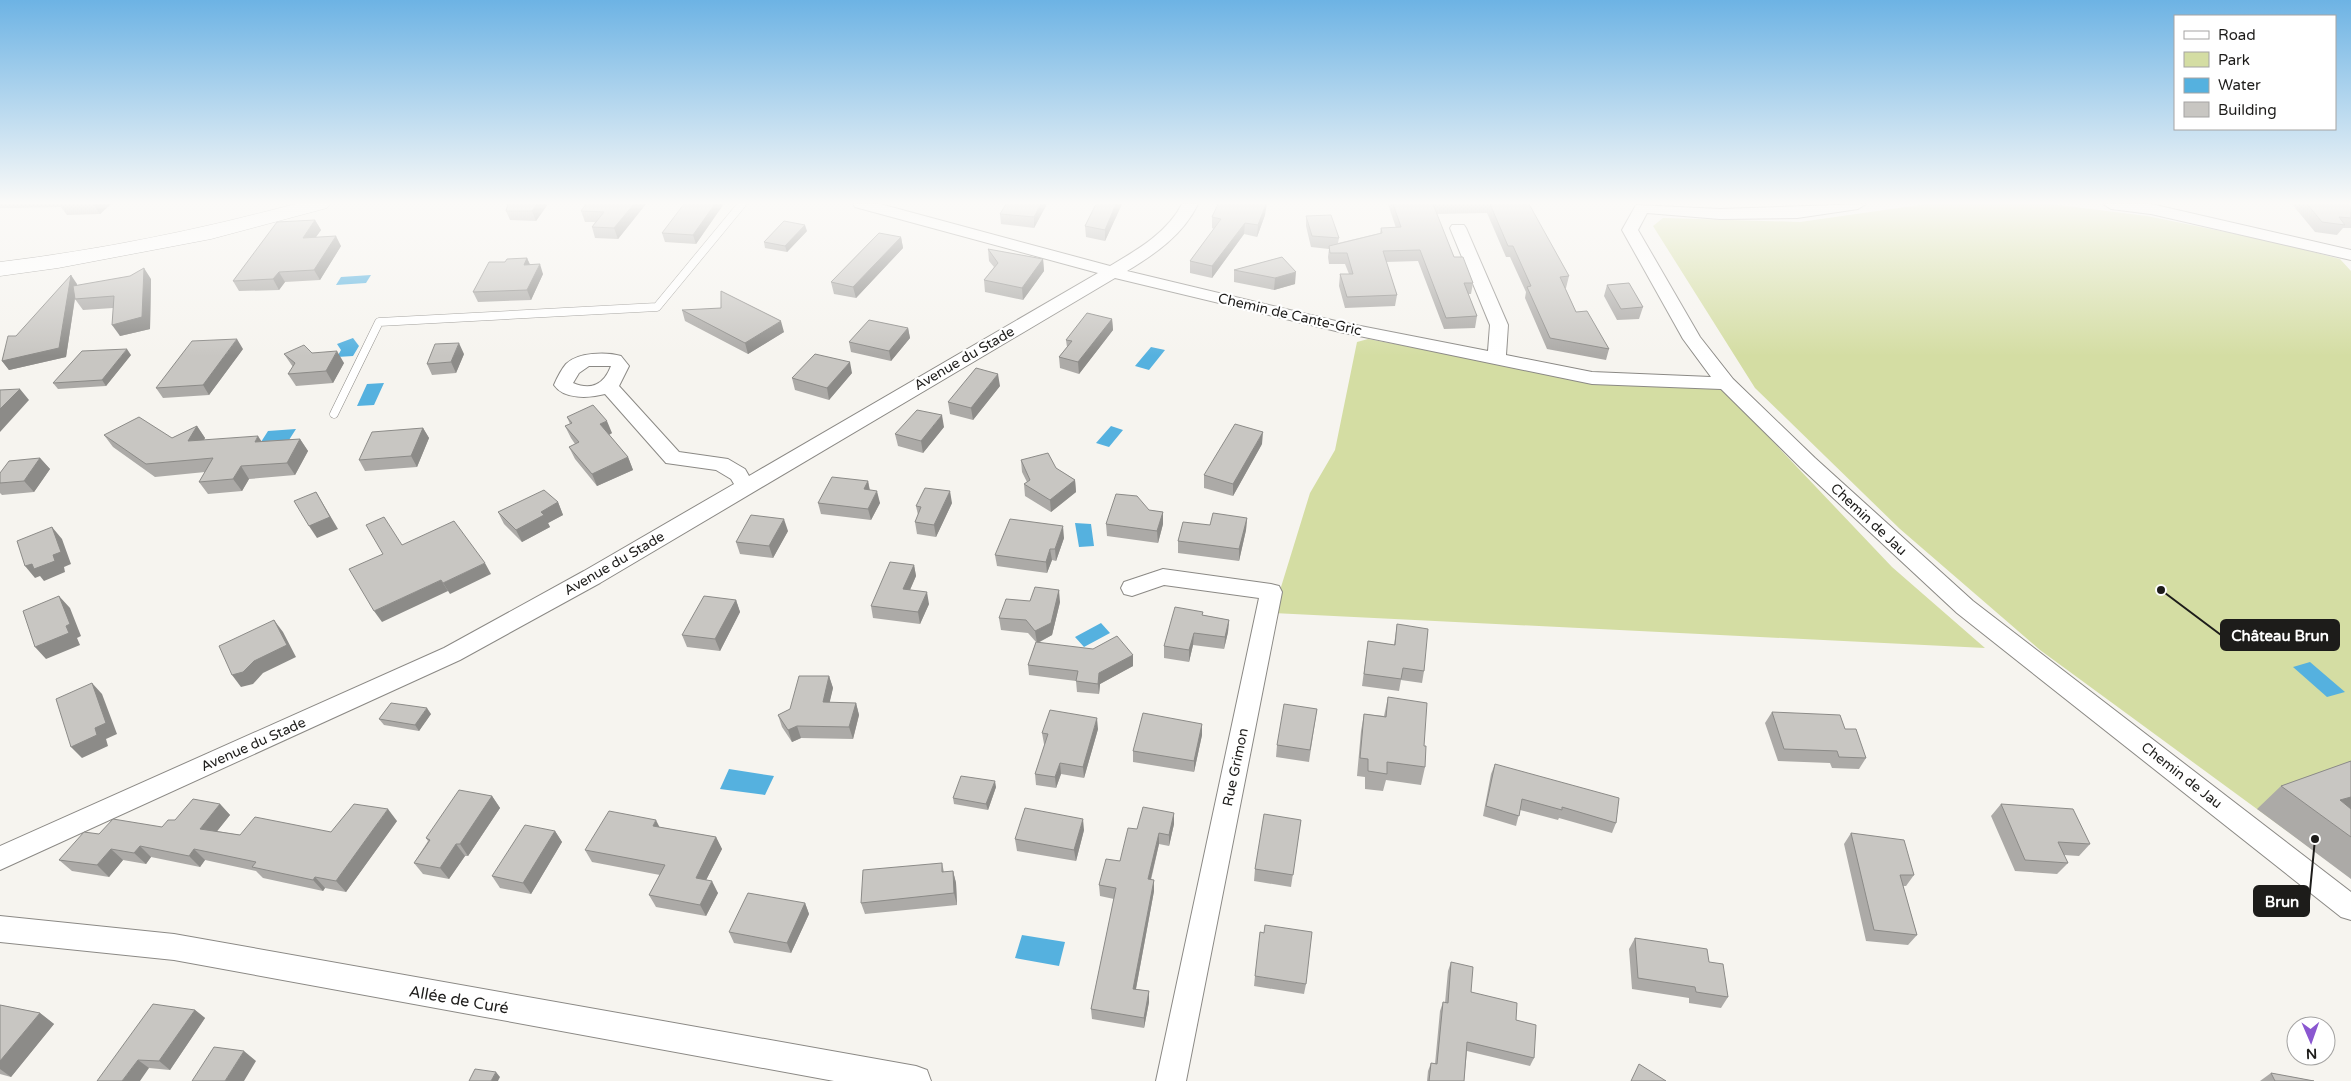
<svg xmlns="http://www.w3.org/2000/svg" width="2351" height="1081" font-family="'Varela Round',sans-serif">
<rect width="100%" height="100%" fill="#f6f4ef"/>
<path fill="#d4dda3" d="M1926,204H2051L2147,216L2270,241L2340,259L2351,271V878L2040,650L1900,529L1755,388L1653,226L1663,218L1800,222Z
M1368,339L1595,381L1721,387L1892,567L1985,648L1273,613L1310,493L1335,450L1357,342Z"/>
<path fill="#55b1df" d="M371,275L366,283L336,285L341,277Z
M353,338L359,346L353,356L337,357L341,350L337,344Z
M1151,347L1165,350L1149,370L1135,366Z
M384,383L374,405L357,406L367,384Z
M1111,426L1123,430L1109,447L1096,443Z
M296,429L289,440L261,442L268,431Z
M1075,523L1091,524L1094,546L1079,547Z
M1101,623L1110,633L1084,647L1075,637Z
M2310,662L2345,692L2327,697L2293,667Z
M729,769L774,776L765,795L720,789Z
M1022,935L1065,942L1059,966L1015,958Z"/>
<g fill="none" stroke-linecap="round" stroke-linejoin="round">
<g stroke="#8b8985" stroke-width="9">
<path id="service" d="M334,414L379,322L657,307L742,204"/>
</g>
<g stroke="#8b8985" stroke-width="2">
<path id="minor" d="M853,204H880L1110,266C1137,250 1167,233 1182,204H1198C1183,235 1155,254 1127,271L1340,322L1488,351L1490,325L1450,228L1452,225H1464L1466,228L1508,325L1506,355L1592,372L1711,377L1683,339L1622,230L1636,205L1720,209L1866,204L1858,209L1797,218L1720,219L1647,213L1638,230L1700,337L1733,379L1815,458L1973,601L2351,892V920L2341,917L1957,613L1801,468L1721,389L1592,384L1340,332L1115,278L600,583L460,660L0,870V846L444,648L584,571L734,484L731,479L716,470L666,463L605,394C590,398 564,400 554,385C557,378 561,370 566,364C578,352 607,352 621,356L629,366L619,386L679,452L728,459L745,469L749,476L1098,273L855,207ZM589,366H611C604,384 592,391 573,383L579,373Z
M2103,204H2151L2351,250V260L2151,214L2111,209Z
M1163,569L1271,584L1279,586L1282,592L1186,1081H1156L1259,598L1164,585L1132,596L1124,594L1121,588L1124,582Z
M0,916L174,934L916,1066L927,1070L931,1081H834L174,960L0,942Z"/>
</g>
<g stroke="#8b8985" stroke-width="1">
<path id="secondary" d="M295,204H330L327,208L211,239L58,268L0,276V262C100,250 198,230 295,204Z"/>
</g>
<use href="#service" stroke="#fff" stroke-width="8"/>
<use href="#minor" fill="#fff" fill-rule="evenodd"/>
<use href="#secondary" fill="#fff" fill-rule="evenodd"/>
</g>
<path fill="#acaaa7" d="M0,204H111L100,214L67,215L61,207L0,208Z
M508,204H548L536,221L510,220L506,211Z
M646,204L618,239L595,238L592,227L595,222H585L581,211Z
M1006,204H1047L1034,228L1001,224L1000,214Z
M1096,204H1122L1105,241L1086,237L1085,226Z
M1388,204H1529L1569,276L1566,288H1565L1576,312L1609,349L1606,360L1547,349L1525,298L1526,292L1510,257H1506L1487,213L1437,214L1454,257L1473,283L1471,294H1468L1477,316L1475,328L1444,329L1418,261L1386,262L1397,295L1395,306L1345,308L1339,286L1340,274H1349L1345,264H1329L1328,257L1329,249L1311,247L1306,226V216L1339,238L1338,243L1380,233L1381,228H1396Z
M2292,204H2351V228H2343L2337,235L2315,232Z
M723,205L696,244L665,242L662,233Z
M1265,215L1257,237L1244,234L1212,278L1190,273V261L1214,229L1212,228V217Z
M315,220L321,230L316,237L341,246L320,280L285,282L279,290L239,291L233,281Z
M807,231L787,252L765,248L764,242Z
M901,237L903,248L856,298L834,294L831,282Z
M988,249L1043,259L1044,271L1023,300L985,292L984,280L994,267L989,261Z
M1282,257L1295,284L1274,290L1234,282V270Z
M527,258L530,264L543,274L531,300L478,302L473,292L505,262Z
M151,279L150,329L120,336L113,308L83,310L75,299L66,357L9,370L2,361L16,336L77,284V286Z
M1607,285L1643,307L1639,319L1617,320L1604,296Z
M682,310L784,332L748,354L685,321Z
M1112,319L1113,330L1079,374L1060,368L1059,357L1067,347L1066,340Z
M908,328L910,338L891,361L851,352L849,342Z
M243,349L209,395L163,398L156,388Z
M312,353L344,363L333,383L296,386L288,374L293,367L284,354Z
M464,354L456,373L432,375L427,364Z
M131,355L106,386L58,389L53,383Z
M852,373L829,400L795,390L792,378Z
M1000,386L973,420L950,414L948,402Z
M567,417L612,433L609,435L628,457L633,470L597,486L575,459L569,447L575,444L571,438L565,426L570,424Z
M197,426L205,438L204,440L262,441L300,439L308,451L295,475L249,479L242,491L208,494L199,482L205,472L155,477L113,447L104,435L172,438Z
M944,427L923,453L898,446L895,434Z
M423,428L429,438L417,467L365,471L359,460Z
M1262,444L1233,496L1204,488V475Z
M40,458L50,469L34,492L2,495L0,493V473Z
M1021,460L1056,468L1075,480L1076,492L1051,512L1025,496L1024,484L1027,482L1022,472Z
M868,481L870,490L880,503L871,520L821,514L818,503Z
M558,502L563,515L548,523L550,527L522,542L504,524L498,512Z
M952,503L936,537L917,534L915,522L918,515L916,506Z
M1149,510L1163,512V524L1158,543L1107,536L1106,524Z
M1247,518L1246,530L1239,561L1178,553V541L1210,525Z
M788,531L773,558L740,554L736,542Z
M1064,538L1056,561L1052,560L1047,573L997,566L995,555Z
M914,565L916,576L910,590L929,604L920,624L873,618L871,606Z
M736,600L740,612L720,651L687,647L682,635Z
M1030,601L1060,602L1052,635L1038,643L1133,655V666L1100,684L1099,694L1077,692L1076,681L1029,675L1028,665L1036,642L1028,633L1001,630L999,618Z
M1203,615L1229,620L1228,632L1224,649L1193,645L1189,662L1164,658V646Z
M1397,624L1424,671L1422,683L1401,680L1399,691L1362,686L1368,641L1394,645Z
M829,676L833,688L829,703H856L859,715L853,739L801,738L792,742L782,727L778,715L790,709Z
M1388,697L1424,746L1425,767L1421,785L1386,780L1383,791L1365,789V777L1357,776L1361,731L1364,714L1384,716Z
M1317,709L1309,762L1276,757L1277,745Z
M1772,712L1845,729L1866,758L1859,769L1832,768L1830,763L1778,761L1765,723Z
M431,714L419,731L384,725L379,719Z
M1202,724V735L1194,772L1133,762V751Z
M1098,729L1084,778L1061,774L1056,788L1036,785L1035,774L1045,744H1044L1042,733Z
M2351,761V879L2257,809L2281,786Z
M1495,764L1616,823L1612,833L1559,818L1558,820L1520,810L1516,826L1483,816L1491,774Z
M996,787L988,810L954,804L953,798Z
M492,796L500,808L468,856H465L449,879L423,874L414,863L428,841L426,838Z
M220,804L230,815L217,831L240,835L331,832L397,821L346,892L325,888L323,891L263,878L256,871L205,860L200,867L151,857L146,864L123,860L109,877L72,871L59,860L99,834L162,827L175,820Z
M2001,804L2090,844L2079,856L2064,855L2068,863L2057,874L2015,871L1991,816Z
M1174,813V824L1169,846L1159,844L1151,880H1154V891L1136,989L1149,991V1002L1144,1028L1092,1019L1091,1009L1114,899L1100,896L1099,885L1120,861L1137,829Z
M1301,820L1291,887L1254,881L1255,869Z
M659,827L716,837L722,849L706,880L718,893L706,916L656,907L649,895L660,875L592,862L585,850Z
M1084,830L1076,861L1017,851L1015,839Z
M555,831L562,842L531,894L500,888L492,876Z
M1851,833L1914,875L1906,886H1903L1917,935L1908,945L1866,941L1844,844Z
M942,863L944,872L953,871L956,883L957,905L865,914L861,903Z
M805,903L809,914L791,953L734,943L729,932Z
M1635,938L1709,962L1728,997L1721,1008L1689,1003V998L1632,989L1629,949Z
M1451,962L1471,992L1516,1020L1534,1058L1530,1066L1467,1051L1464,1081H1427L1428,1071L1431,1063L1435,1064L1440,1011L1443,1002L1445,1003L1448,971Z
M1255,976L1306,984L1304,994L1254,986Z
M0,1005L40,1013L54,1024L11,1077L0,1074Z
M195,1010L205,1018L170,1070L149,1068L97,1081Z
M2271,1073L2314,1081H2260Z"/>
<path fill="#8c8b88" d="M93,204H111L100,214Z
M537,204H548L536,221L532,211Z
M634,204H646L618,239L614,228Z
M715,204H723V205L696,244L693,235Z
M1041,204H1047L1034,228V217Z
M1116,204H1122L1105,241V230Z
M1266,204H1267L1265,215L1257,237L1258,225Z
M315,220L321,230L308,248L303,238Z
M1245,223L1244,234L1212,278V266Z
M805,225L807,231L787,252L785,246Z
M336,236L341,246L320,280L314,270Z
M901,237L903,248L856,298L853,287Z
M527,258L531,268L524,265Z
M1043,259L1044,271L1023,300L1022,288Z
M540,264L543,274L531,300L527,290Z
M144,268L151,279L150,329L120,336L112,325Z
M279,272L285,282L279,290L273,279Z
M1296,272L1295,284L1274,290L1275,278Z
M71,275L77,284L66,357L9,370L2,361Z
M1112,319L1113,330L1079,374L1078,362Z
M781,321L784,332L748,354L745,343Z
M908,328L910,338L891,361L889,351Z
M237,339L243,349L209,395L203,385Z
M459,343L464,354L456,373L451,362Z
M127,349L131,355L106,386L102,380Z
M337,351L344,363L333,383L326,371Z
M850,362L852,373L829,400L827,388Z
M998,374L1000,386L973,420L971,408Z
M20,389L29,400L0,432V409Z
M942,415L944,427L923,453L921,441Z
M607,421L612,433L605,437L600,424Z
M197,426L205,438L196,453L188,441Z
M423,428L429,438L417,467L411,456Z
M1263,432L1262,444L1233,496V484Z
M258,436L266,448L255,442Z
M300,439L308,451L295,475L287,463Z
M628,457L633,470L597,486L592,474Z
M40,458L50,469L34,492L24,481Z
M241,466L249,479L242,491L233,479Z
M1075,480L1076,492L1051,512L1050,500Z
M868,481L870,493L864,489Z
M877,491L880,503L871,520L868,509Z
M950,491L952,503L936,537L934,525Z
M316,492L338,529L317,538L309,526Z
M558,502L563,515L548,523L550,527L522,542L516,530L541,512Z
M1163,512V524L1158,543L1157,531Z
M1247,518L1246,530L1239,561V549Z
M784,519L788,531L773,558L769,546Z
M1063,526L1064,538L1056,561L1055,549Z
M52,527L62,539L71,564L64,567L65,572L44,581L40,576L35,578L25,566L53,555Z
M1050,549L1052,560L1047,573L1046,562Z
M485,563L491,574L450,594L443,583Z
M914,565L916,576L905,601L903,589Z
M441,580L448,591L382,622L374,611Z
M1059,590L1060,602L1052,635L1037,643L1035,631Z
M927,592L929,604L920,624L918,612Z
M59,596L70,608L81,636L77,638L80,645L46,659L35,647L66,626Z
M736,600L740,612L720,651L715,639Z
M274,620L283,632L296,657L263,673L253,684L241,687L232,675Z
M1229,620L1228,632L1224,649L1225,637Z
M1194,633L1193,645L1189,662V650Z
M1133,655V666L1100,684L1099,694L1098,684L1099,673Z
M829,676L833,688L827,714L823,702Z
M92,683L102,694L117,734L106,739L108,746L82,758L71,747L95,728Z
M856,703L859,715L853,739L849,727Z
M427,708L431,714L419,731L415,725Z
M1097,718L1098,729L1084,778L1083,767Z
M1202,724V735L1194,772V761Z
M797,726L801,738L792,742L788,730Z
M1060,763L1061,774L1056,788L1055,777Z
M995,781L996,787L988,810L986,804Z
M492,796L500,808L468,856L460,844Z
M2351,797V811L2340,800Z
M220,804L230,815L210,840L200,829Z
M388,809L397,821L346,892L336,881Z
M1174,813V824L1169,846V835Z
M1083,819L1084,830L1076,861L1074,850Z
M656,820L662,832L653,826Z
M555,831L562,842L531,894L523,883Z
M1159,833V844L1148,890V879Z
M716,837L722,849L701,890L696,878Z
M456,844L465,856L449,879L440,868Z
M140,846L151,857L146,864L134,853Z
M111,849L123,860L109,877L97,865Z
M194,849L205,860L200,867L189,856Z
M953,871L956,883L957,905L954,893Z
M315,877L325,888L323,891L313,880Z
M1154,880V891L1134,999L1133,989Z
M712,881L718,893L706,916L700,905Z
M805,903L809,914L791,953L787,943Z
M1149,991V1002L1144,1028V1018Z
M195,1010L205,1018L170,1070L159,1061Z
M40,1013L54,1024L11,1077L0,1069V1061Z
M244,1051L256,1061L244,1081H225Z
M138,1060L149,1068L140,1081H122Z
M496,1072L500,1077L498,1081H491Z"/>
<path fill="#c8c6c2" stroke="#8c8b88" d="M508,204H537L532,211H506Z
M586,204H634L614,228L592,227L604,212L581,211Z
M684,204H715L693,235L662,233Z
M1006,204H1041L1034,217L1000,214Z
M1096,204H1116L1105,230L1085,226Z
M1218,204H1266L1258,225L1245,223L1212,266L1190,261L1221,219L1212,217Z
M1393,204H1433L1454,257H1463L1473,283H1464L1477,316L1446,318L1420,250L1383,251L1397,295L1347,297L1340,274H1353L1347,253H1330L1329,246L1382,233L1381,228L1401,227Z
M1490,204H1529L1569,276L1560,277L1576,312L1587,311L1609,349L1550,338L1527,287L1531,286L1513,246H1508Z
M2307,204H2351V218L2339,217L2345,225L2322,222Z
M1331,215L1339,238L1312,236L1306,216Z
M315,220L303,238L336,236L314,270L279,272L273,279L233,281L277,222Z
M784,221L805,225L785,246L764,242Z
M879,233L901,237L853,287L831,282Z
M988,249L1043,259L1022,288L984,280L998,263Z
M1282,257L1296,272L1275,278L1234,270Z
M527,258L524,265L540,264L527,290L473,292L489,262H505L507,259Z
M144,268L142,317L112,325L114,296L75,299L73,286L130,276Z
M71,275L59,348L2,361L8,336H16Z
M1629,283L1643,307L1621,309L1607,285Z
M721,291L781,321L745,343L682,310L721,308Z
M1087,313L1112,319L1078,362L1059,357L1072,341L1066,340Z
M869,320L908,328L889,351L849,342Z
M237,339L203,385L156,388L192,341Z
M459,343L451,362L427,364L435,344Z
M304,345L312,353L337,351L326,371L288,374L295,363L284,354Z
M127,349L102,380L53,383L82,351Z
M815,354L850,362L827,388L792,378Z
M976,368L998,374L971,408L948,402Z
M20,389L0,409V390Z
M593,405L607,421L600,424L628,457L592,474L569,447L579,442L565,426L572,423L567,417Z
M917,410L942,415L921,441L895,434Z
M139,417L172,438L197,426L188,441L258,436L255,442L300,439L287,463L241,466L233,479L199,482L213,458L146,464L104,435Z
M1235,424L1263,432L1233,484L1204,475Z
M423,428L411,456L359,460L372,432Z
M1048,453L1056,468L1075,480L1050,500L1024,484L1030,480L1021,460Z
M40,458L24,481L0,483V473L9,461Z
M832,477L868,481L864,489L877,491L868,509L818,503Z
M925,488L950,491L934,525L915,522L921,507L916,506Z
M544,490L558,502L541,512L544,515L516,530L498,512Z
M316,492L330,517L309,526L294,501Z
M1116,494L1137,496L1149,510L1163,512L1157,531L1106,524Z
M1213,513L1247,518L1239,549L1178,541L1183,522L1210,525Z
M751,515L784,519L769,546L736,542Z
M384,517L402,545L454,521L485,563L443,583L441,580L374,611L349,569L383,554L366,525Z
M1010,519L1063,526L1055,549H1050L1046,562L995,555Z
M52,527L61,552L53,555L55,561L34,569L32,564L25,566L17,541Z
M890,562L914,565L903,589L927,592L918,612L871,606Z
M1035,587L1059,590L1051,623L1035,631L1026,620L999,618L1006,599L1030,601Z
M59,596L70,624L66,626L69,633L35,647L23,611Z
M704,596L736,600L715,639L682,635Z
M1175,607L1203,612L1202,615L1229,620L1225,637L1194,633L1189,650L1164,646Z
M274,620L287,645L254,661L243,672L232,675L219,646Z
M1397,624L1428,629L1424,671L1403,668L1401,679L1364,674L1368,641L1395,645Z
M1117,636L1133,655L1099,673L1098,684L1076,681L1078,671L1028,665L1036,642L1093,649Z
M799,676H829L823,702L856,703L849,727L797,726L788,730L778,715L790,709Z
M92,683L106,723L95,728L97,735L71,747L56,699Z
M1388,697L1427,703L1424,746H1426L1425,767L1387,762V774L1368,771V759L1360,758L1364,714L1386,717Z
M391,703L427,708L415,725L379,719Z
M1284,704L1317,709L1310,750L1277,745Z
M1050,710L1097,718L1083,767L1060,763L1055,777L1035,774L1048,734L1042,733Z
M1772,712L1840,715L1845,729H1856L1866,758L1839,757L1837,751L1784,749Z
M1143,713L1202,724L1194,761L1133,751Z
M2351,761V797L2340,800L2351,809V837L2281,786Z
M1495,764L1619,798L1616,823L1562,807V810L1522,799L1519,816L1486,806Z
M961,776L995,781L986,804L953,798Z
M459,790L492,796L460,844H456L440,868L414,863L430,840L426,838Z
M193,799L220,804L200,829L240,835L255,817L331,832L354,804L388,809L336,881L315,877L313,880L252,867L256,862L194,849L189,856L140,846L134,853L111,849L97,865L59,860L84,832L99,834L113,819L162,827L168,820H175Z
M2001,804L2073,809L2090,844L2058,842L2068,863L2025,860Z
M1143,807L1174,813L1169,835L1159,833L1148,879L1154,880L1133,989L1149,991L1144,1018L1091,1009L1116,888L1099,885L1106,859L1120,861L1128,828L1137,829Z
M1025,808L1083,819L1074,850L1015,839Z
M609,811L656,820L653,826L716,837L696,878L712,881L700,905L649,895L665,865L585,850Z
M1264,814L1301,820L1293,875L1255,869Z
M525,825L555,831L523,883L492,876Z
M1851,833L1904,840L1914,875H1900L1917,935L1874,930Z
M942,863V872L953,871L954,893L861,903L863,870Z
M748,893L805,903L787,943L729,932Z
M1265,925L1312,932L1306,984L1255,976L1260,932L1264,933Z
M1635,938L1707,949L1709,962L1723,964L1728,997L1696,992L1695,987L1638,978Z
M1451,962L1473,967L1471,992L1517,1003L1516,1020L1536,1025L1534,1058L1467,1042L1464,1081H1429L1431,1063L1437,1064L1443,1002L1448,1003Z
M153,1004L195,1010L159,1061L138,1060L122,1081H97Z
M0,1005L40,1013L0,1061Z
M214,1047L244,1051L225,1081H192Z
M1639,1064L1666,1081H1631Z
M475,1069L496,1072L491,1081H469Z
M2271,1073L2314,1081H2275Z"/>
<linearGradient id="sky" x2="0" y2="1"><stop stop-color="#6db3e4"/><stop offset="0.57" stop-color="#fbfaf8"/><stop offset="1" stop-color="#fbfaf8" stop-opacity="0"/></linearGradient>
<rect width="2351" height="356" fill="url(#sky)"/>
<g text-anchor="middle" stroke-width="4.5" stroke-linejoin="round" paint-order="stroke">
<g font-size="14" fill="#1d1c1a" stroke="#fff">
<text transform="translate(1290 314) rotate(13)" y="5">Chemin de Cante-Gric</text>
<text transform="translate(964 358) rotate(-30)" y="5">Avenue du Stade</text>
<text transform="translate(1869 519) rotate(43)" y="5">Chemin de Jau</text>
<text transform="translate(614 563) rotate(-30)" y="5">Avenue du Stade</text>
<text transform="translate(253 744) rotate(-24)" y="5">Avenue du Stade</text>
<text transform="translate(1235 767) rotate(-78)" y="5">Rue Grimon</text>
<text transform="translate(2182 775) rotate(38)" y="5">Chemin de Jau</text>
</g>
<g font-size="16" fill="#1d1c1a" stroke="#fff">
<text transform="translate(459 999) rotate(10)" y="6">Allée de Curé</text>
</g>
</g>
<path fill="none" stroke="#1d1c1a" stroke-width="2" d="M2161 590L2221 635M2315 839L2309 901"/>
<g fill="#1d1c1a" stroke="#fff" stroke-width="2">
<circle cx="2161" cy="590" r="5"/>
<circle cx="2315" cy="839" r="5"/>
</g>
<g fill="#1d1c1a" stroke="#1d1c1a" stroke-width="2">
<rect x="2221" y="620" width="118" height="30" rx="5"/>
<rect x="2254" y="886" width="55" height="30" rx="5"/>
</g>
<g font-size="15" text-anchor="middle" font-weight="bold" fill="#fff">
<text x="2280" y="641">Château Brun</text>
<text x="2282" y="907">Brun</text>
</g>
<rect x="2174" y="15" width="162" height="115" fill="#ffffff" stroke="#a5a4a3"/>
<rect x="2184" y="31" width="25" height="8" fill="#ffffff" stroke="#a5a4a3"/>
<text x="2218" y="40" font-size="15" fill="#1d1c1a">Road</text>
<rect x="2184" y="52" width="25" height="15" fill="#d4dda3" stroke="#a5a4a3"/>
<text x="2218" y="65" font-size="15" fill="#1d1c1a">Park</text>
<rect x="2184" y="78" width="25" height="15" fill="#55b1df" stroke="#a5a4a3"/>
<text x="2218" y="90" font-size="15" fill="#1d1c1a">Water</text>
<rect x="2184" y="102" width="25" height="15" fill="#c8c6c2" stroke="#a5a4a3"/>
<text x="2218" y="115" font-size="15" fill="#1d1c1a">Building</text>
<g transform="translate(2311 1041) rotate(178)"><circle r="24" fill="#ffffff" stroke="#a5a4a3"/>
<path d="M0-4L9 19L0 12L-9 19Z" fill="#8a57d0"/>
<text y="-8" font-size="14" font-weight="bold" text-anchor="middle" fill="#1d1c1a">N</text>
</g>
</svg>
